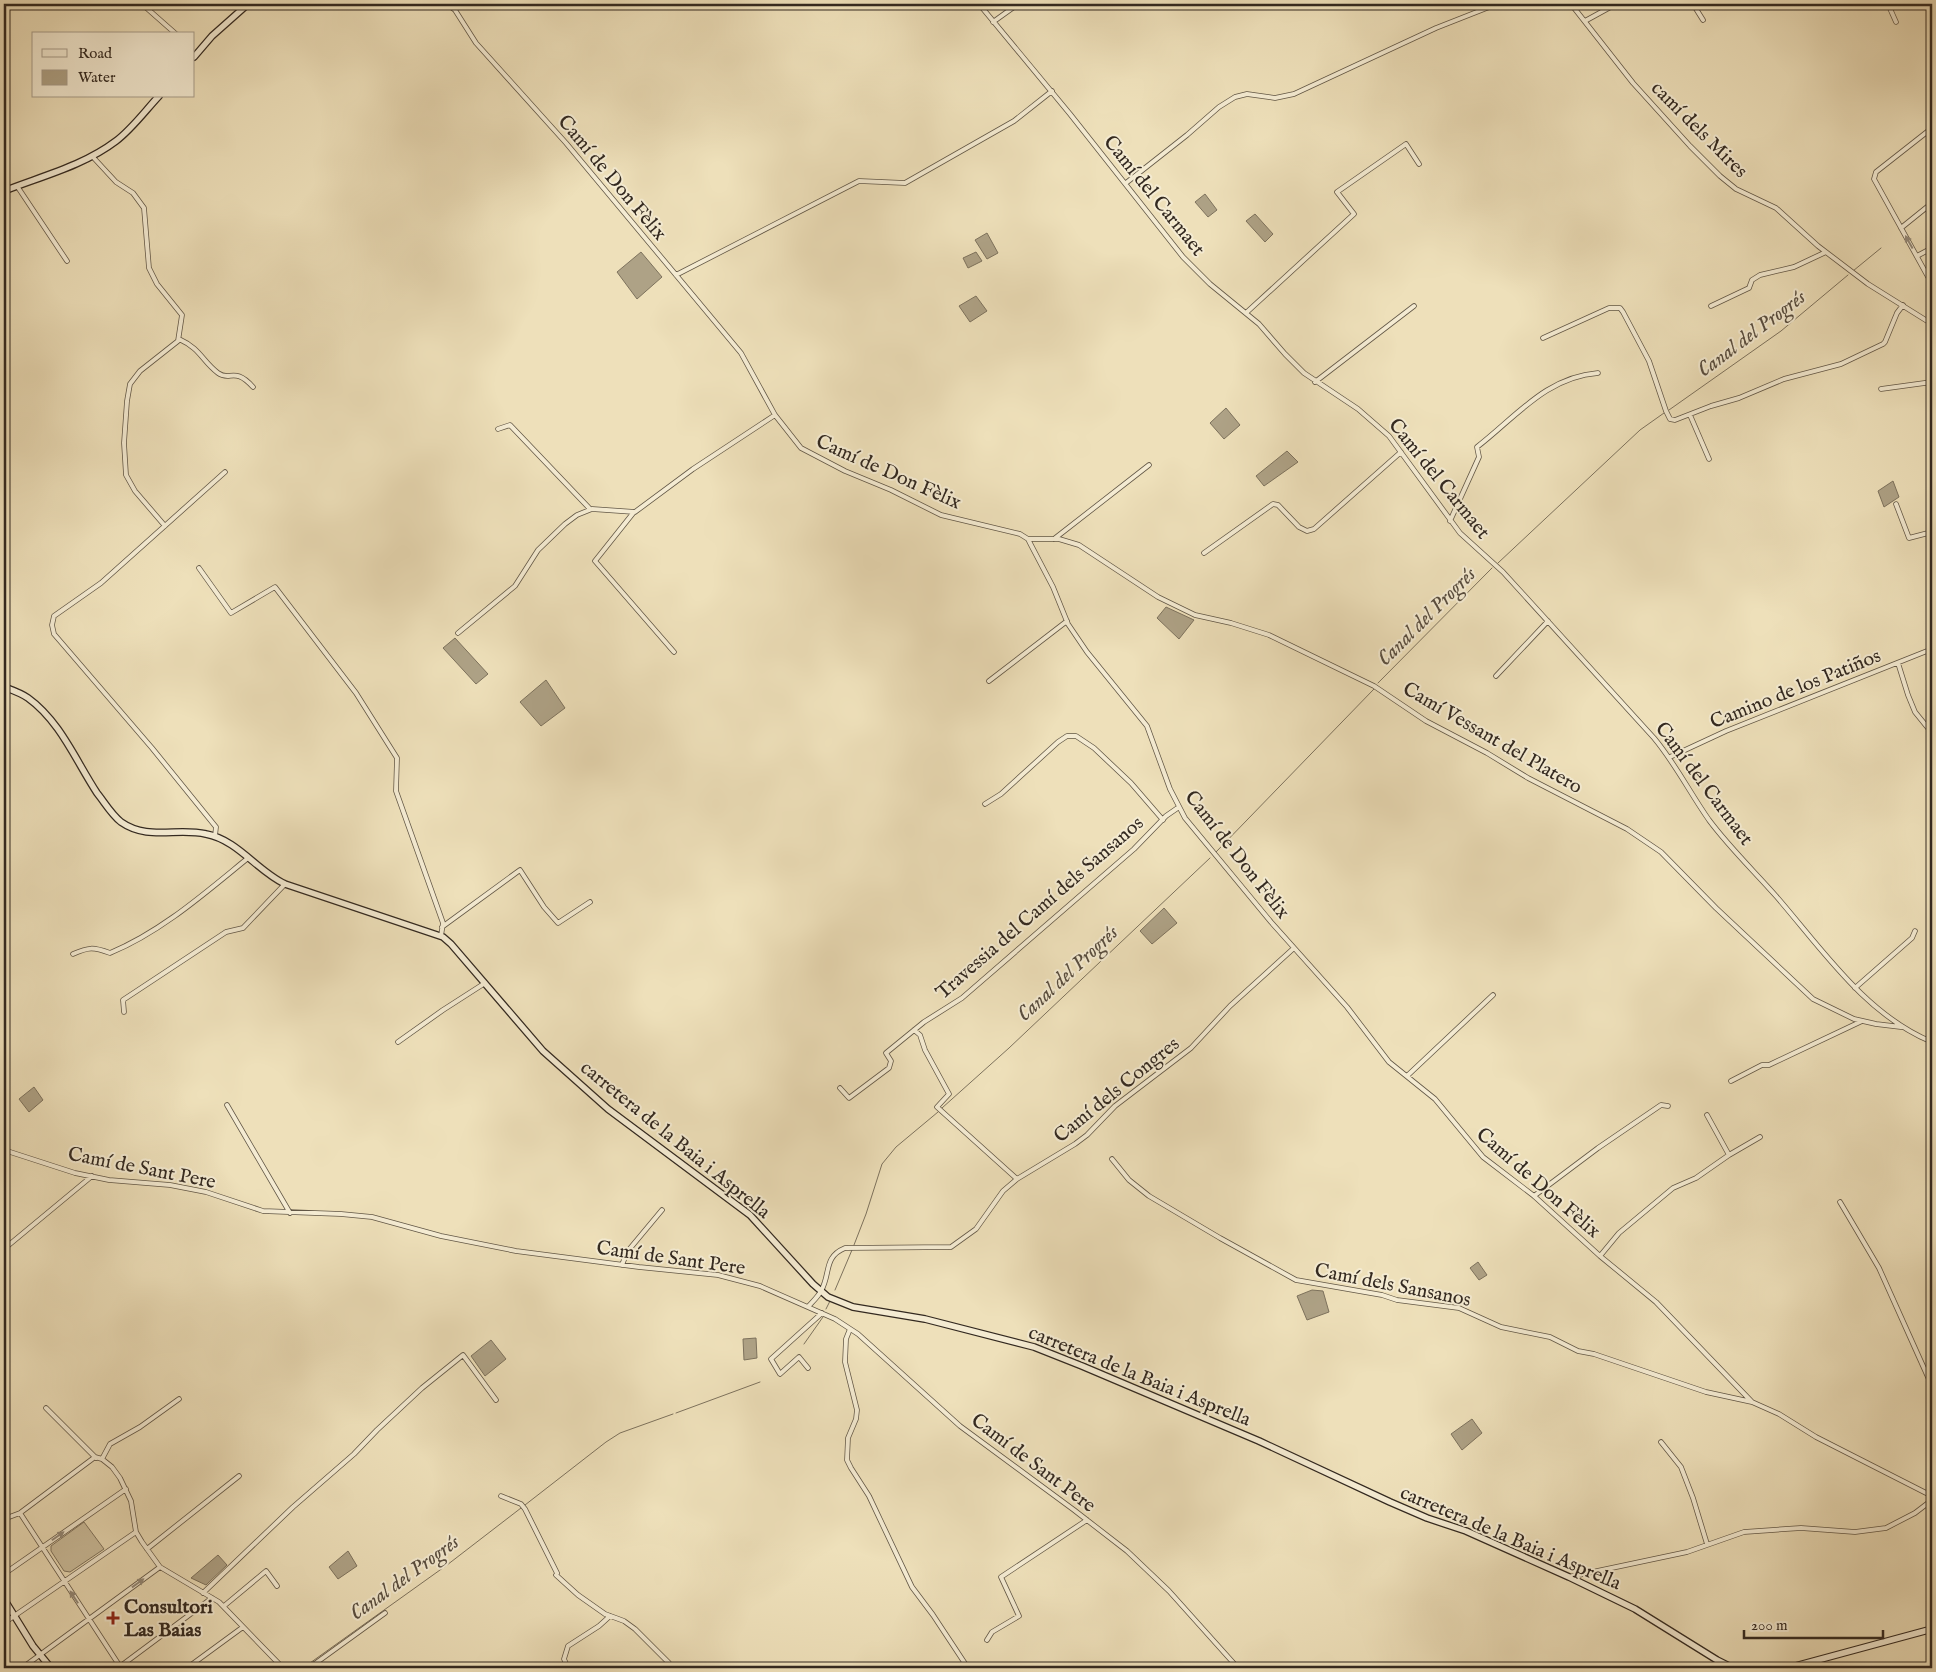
<svg xmlns="http://www.w3.org/2000/svg" width="1936" height="1672" font-family="'IM FELL English',serif">
<rect width="100%" height="100%" fill="#eee0ba"/>
<filter id="stains"><feTurbulence type="fractalNoise" baseFrequency=".004" numOctaves="4"/><feColorMatrix values="0 0 0 0 .2 0 0 0 0 .09 0 0 0 0 .02 0 0 0 .5 -.17"/></filter>
<radialGradient id="worn" r=".72"><stop offset=".6" stop-color="#630" stop-opacity="0"/><stop offset="1" stop-color="#630" stop-opacity=".3"/></radialGradient>
<path fill="#cec1a0" stroke="#807560" d="M84,1522L104,1549L70,1572L64,1571L51,1551V1546Z"/>
<path fill="#aea286" stroke="#7d725d" d="M1205,194L1217,210L1208,217L1195,202Z
M1255,214L1273,234L1265,242L1246,221Z
M987,233L998,253L987,259L975,240Z
M641,252L662,277L637,299L617,272Z
M976,252L982,261L968,268L963,258Z
M976,296L987,311L970,322L959,306Z
M1226,408L1240,425L1224,439L1210,423Z
M1287,451L1298,462L1264,486L1256,476Z
M1893,481L1899,497L1884,507L1878,491Z
M1166,607L1194,620L1179,639L1157,618Z
M455,638L488,674L476,684L443,648Z
M546,680L565,708L541,726L520,702Z
M1164,908L1177,923L1152,944L1140,931Z
M34,1087L43,1100L29,1112L19,1099Z
M1478,1262L1487,1275L1479,1280L1470,1268Z
M1312,1290L1323,1291L1329,1312L1307,1320L1297,1296Z
M756,1338L757,1358L744,1360L743,1339Z
M491,1340L506,1359L485,1376L471,1356Z
M1472,1419L1482,1433L1462,1450L1451,1434Z
M348,1551L357,1566L338,1579L329,1567Z
M218,1555L227,1565L206,1585L191,1578Z"/>
<g fill="none" stroke-linecap="round" stroke-linejoin="round">
<path stroke="#7d725d" stroke-width="1" d="M1853,271L1881,248
M1669,410L1781,331L1848,275
M1498,563L1640,430L1664,413
M1378,683L1492,568
M1216,852L1374,689
M942,1108L1009,1048L1210,858
M854,1245L866,1214L882,1164L896,1147L938,1112
M835,1290L852,1250
M826,1309L830,1301
M804,1344L823,1317
M676,1413L760,1382
M525,1505L606,1442L620,1433L673,1414
M303,1668L447,1565L521,1508"/>
<g stroke="#625746" stroke-width="5.5">
<path id="street" d="M142,4L176,34
M447,4L455,10L476,43L566,143L741,353L775,415L801,448L845,471L891,490L941,515L1020,534L1028,539L1031,545L1053,587L1068,624L1087,652L1147,726L1170,789L1185,818L1271,922L1347,1007L1389,1062L1435,1099L1483,1157L1534,1196L1600,1256L1656,1302L1752,1402L1779,1414L1816,1437L1932,1496
M979,4L1070,114L1183,257L1210,284L1259,324L1285,354L1304,373L1358,409L1389,436L1460,533L1503,572L1654,738C1675,763 1690,793 1709,820C1729,847 1754,871 1776,896C1822,949 1866,1015 1932,1042
M1571,4L1633,83L1690,146L1720,176L1736,189L1776,208L1818,246L1868,284L1932,324
M1693,4L1703,20
M1888,4L1896,22
M1585,21L1616,4
M993,22L1018,4
M1932,128L1876,172L1874,179L1932,284
M92,156L116,182L133,193L144,208L149,268L157,284L182,315L178,341L140,371L130,384L127,401L124,443L126,475L135,491L165,526
M1126,183L1187,135L1219,107L1235,97L1247,94L1275,98L1294,94L1436,28L1497,4
M17,186L67,261
M1901,228L1932,203
M1917,256L1932,248
M676,275L859,181L905,183L1014,121L1052,91
M1711,306L1749,288L1752,280L1760,275L1794,267L1826,252
M1247,312L1354,214L1337,192L1406,144L1419,164
M1543,338L1609,308H1620L1623,312L1649,361L1666,411L1670,419L1675,420L1711,406L1739,398L1784,379L1841,364L1883,344L1885,342L1897,313L1903,305
M179,339C201,349 202,361 218,373C230,382 234,366 253,387
M1315,382L1414,306
M1881,389L1932,382
M1690,415L1709,459
M498,429L510,425L590,509
M1896,504L1909,538L1932,532
M634,512L595,561L674,652
M1450,521L1479,457L1477,447C1516,417 1546,377 1598,373
M1028,539H1059L1079,545L1158,597L1195,615L1231,623L1269,635L1374,686L1426,721L1487,753L1528,778L1627,829L1661,852L1716,908L1813,999L1854,1019L1876,1024L1901,1027
M1054,539L1149,465
M1204,553L1273,504L1278,505L1299,527L1307,531L1314,529L1401,452
M199,568L231,613L275,587L356,693L397,758L396,791L443,923L441,936
M458,633L515,586L538,550L565,524L577,515L592,509L635,512L693,469L775,415
M1898,663L1908,695L1915,712L1932,733
M1496,676L1548,621
M989,681L1067,621
M1670,757L1726,731L1932,649
M985,804L1001,794L1058,742L1067,736H1076L1094,748L1131,783L1163,820
M215,836L216,827L152,748L54,634L52,625L54,616L101,583L225,472
M442,927L520,870L544,907L558,923L590,902
M73,954C89,947 93,947 110,953C161,932 205,893 248,858
M1855,988L1912,938L1915,931
M124,1012L123,1000L226,932L243,928L285,884
M914,1030L920,1035L925,1050L949,1094L937,1107L1017,1179
M398,1042L443,1010L485,983
M1407,1076L1493,995
M1731,1081L1762,1065H1769L1862,1021
M840,1088L849,1098L889,1068L891,1061L886,1053L924,1022L962,998L1134,849L1166,816L1179,807
M227,1105L290,1213
M1707,1115L1729,1155
M4,1150L75,1173L109,1180L170,1185L206,1192L263,1211L341,1214L372,1217L441,1236L516,1251L639,1267L718,1275L760,1286L835,1319L858,1334L960,1426L1074,1510L1127,1551L1169,1591L1238,1668
M1112,1159L1129,1180L1149,1196L1220,1238L1296,1280L1382,1295L1397,1300L1459,1308L1501,1327L1550,1337L1578,1351L1594,1354L1706,1392L1752,1402
M1534,1196L1598,1148L1661,1105L1668,1106
M1840,1202L1879,1268L1932,1386
M4,1249L92,1176
M1600,1256L1619,1233L1673,1188L1696,1178L1729,1155L1760,1137
M622,1265L627,1252L662,1210
M808,1307C812,1302 818,1297 821,1291C831,1274 823,1257 845,1248L951,1247L976,1229L1003,1191L1017,1179L1075,1144L1087,1135L1115,1106L1191,1048L1230,1006L1294,948
M850,1329L846,1339L845,1362L857,1410L856,1419L848,1438L847,1460L851,1468L869,1496L912,1587L933,1615L968,1668
M808,1368L799,1357L780,1374L771,1359L822,1313
M46,1408L96,1458
M1661,1442L1681,1467L1693,1498L1707,1544
M102,1459L110,1444L140,1427L179,1399
M501,1496L521,1504L525,1509L557,1573
M20,1513L121,1668
M4,1519L20,1513L95,1457L102,1459L112,1467L120,1478L131,1501L136,1532L142,1542L160,1567L219,1602L283,1668
M147,1549L239,1476
M4,1574L126,1489
M556,1575L578,1595L605,1614L624,1621L635,1629L669,1663L671,1668
M1569,1577L1687,1552L1744,1532L1801,1528L1855,1532L1886,1528L1915,1513L1932,1500
M203,1593L293,1507L354,1454L377,1430L422,1388L463,1355L496,1400
M224,1606L266,1571L277,1586
M4,1623L136,1532
M987,1640L992,1632L1019,1616L1001,1577L1087,1520
M22,1668L160,1567
M118,1668L212,1598
M187,1668L243,1627
M309,1668L385,1613
M568,1668L564,1659L568,1646L599,1626L610,1616
M1121,1668L1125,1666"/>
</g>
<g stroke="#332920" stroke-width="8">
<path id="secondary" d="M194,57L212,36L248,4
M4,191C42,176 83,166 116,141C132,129 145,111 159,96
M4,687C12,690 21,693 28,698C60,721 76,761 97,793C105,803 111,814 121,822C148,841 177,827 206,834C238,840 257,871 285,884L443,937L451,944L543,1051L608,1109L750,1215L813,1284L828,1297L853,1307L925,1319L1034,1347L1082,1366L1259,1441L1390,1502L1427,1518L1466,1531L1569,1577L1635,1609L1717,1660L1733,1668
M4,1599L33,1646L51,1668
M1788,1668L1932,1629"/>
</g>
<use href="#street" stroke="#f4ebd2" stroke-width="4"/>
<use href="#secondary" stroke="#f4ebd2" stroke-width="5.5"/>
</g>
<defs><path id="oneway-solid" d="M-6-.8H1V-3.2L6.5 0L1 3.2V.8H-6Z" transform="scale(1.25)"/></defs>
<g fill="#948a79">
<use href="#oneway-solid" transform="translate(1909 242) rotate(-119)"/>
<use href="#oneway-solid" transform="translate(58 1536) rotate(-35)"/>
<use href="#oneway-solid" transform="translate(138 1583) rotate(-36)"/>
<use href="#oneway-solid" transform="translate(74 1597) rotate(-123)"/>
</g>
<path fill="#8f2418" stroke="#f4ebd2" stroke-width="2" d="M110.5 1610.5h5v5h5v5h-5v5h-5v-5h-5v-5h5z"/>
<g text-anchor="middle" stroke-width="4" stroke-linejoin="round" paint-order="stroke">
<g font-size="20" fill="#332920" stroke="#f4ebd2">
<text transform="translate(1700 129) rotate(45)" y="7">camí dels Mires</text>
<text transform="translate(613 177) rotate(50)" y="7">Camí de Don Fèlix</text>
<text transform="translate(1155 195) rotate(51)" y="7">Camí del Carmaet</text>
<text transform="translate(889 471) rotate(24)" y="7">Camí de Don Fèlix</text>
<text transform="translate(1440 478) rotate(51)" y="7">Camí del Carmaet</text>
<text transform="translate(1795 688) rotate(-22)" y="7">Camino de los Patiños</text>
<text transform="translate(1493 737) rotate(30)" y="7">Camí Vessant del Platero</text>
<text transform="translate(1705 783) rotate(53)" y="7">Camí del Carmaet</text>
<text transform="translate(1238 854) rotate(52)" y="7">Camí de Don Fèlix</text>
<text transform="translate(1039 907) rotate(-41)" y="7">Travessia del Camí dels Sansanos</text>
<text transform="translate(1116 1089) rotate(-39)" y="7">Camí dels Congres</text>
<text transform="translate(676 1139) rotate(39)" y="7">carretera de la Baia i Asprella</text>
<text transform="translate(142 1167) rotate(11)" y="7">Camí de Sant Pere</text>
<text transform="translate(1539 1182) rotate(41)" y="7">Camí de Don Fèlix</text>
<text transform="translate(671 1257) rotate(8)" y="7">Camí de Sant Pere</text>
<text transform="translate(1393 1284) rotate(11)" y="7">Camí dels Sansanos</text>
<text transform="translate(1140 1375) rotate(22)" y="7">carretera de la Baia i Asprella</text>
<text transform="translate(1034 1462) rotate(37)" y="7">Camí de Sant Pere</text>
<text transform="translate(1511 1537) rotate(23)" y="7">carretera de la Baia i Asprella</text>
</g>
<g font-size="20" font-weight="bold" fill="#332920" stroke="#f4ebd2" text-anchor="start">
<text x="124" y="1613">Consultori<tspan x="124" dy="23">Las Baias</tspan></text>
</g>
<g font-size="21" font-style="italic" fill="#584d3f" stroke="#f4ebd2">
<text transform="translate(1751 333) rotate(-37)" y="7">Canal del Progrés</text>
<text transform="translate(1426 616) rotate(-45)" y="7">Canal del Progrés</text>
<text transform="translate(1067 973) rotate(-43)" y="7">Canal del Progrés</text>
<text transform="translate(404 1577) rotate(-36)" y="7">Canal del Progrés</text>
</g>
</g>
<rect width="1936" height="1672" fill="none" stroke="#eee0ba" stroke-width="20"/>
<rect x="5" y="5" width="1926" height="1662" fill="none" stroke="#332920" stroke-width="2.5"/>
<rect x="10" y="10" width="1916" height="1652" fill="none" stroke="#332920"/>
<rect x="32" y="32" width="162" height="65" fill="#f4ebd2" stroke="#a79d8b"/>
<rect x="42" y="49" width="25" height="8" fill="#f4ebd2" stroke="#a79d8b"/>
<text x="78" y="58" font-size="15" fill="#332920">Road</text>
<rect x="42" y="70" width="25" height="15" fill="#aea286" stroke="#a79d8b"/>
<text x="78" y="82" font-size="15" fill="#332920">Water</text>
<path d="M1744 1630v8h139v-8" fill="none" stroke="#332920" stroke-width="2.5"/>
<text x="1751" y="1630" font-size="15" fill="#332920" stroke="#f4ebd2" stroke-width="4" paint-order="stroke">200 m</text>
<rect width="100%" height="100%" filter="url(#stains)"/>
<rect width="100%" height="100%" fill="url(#worn)"/>
</svg>
